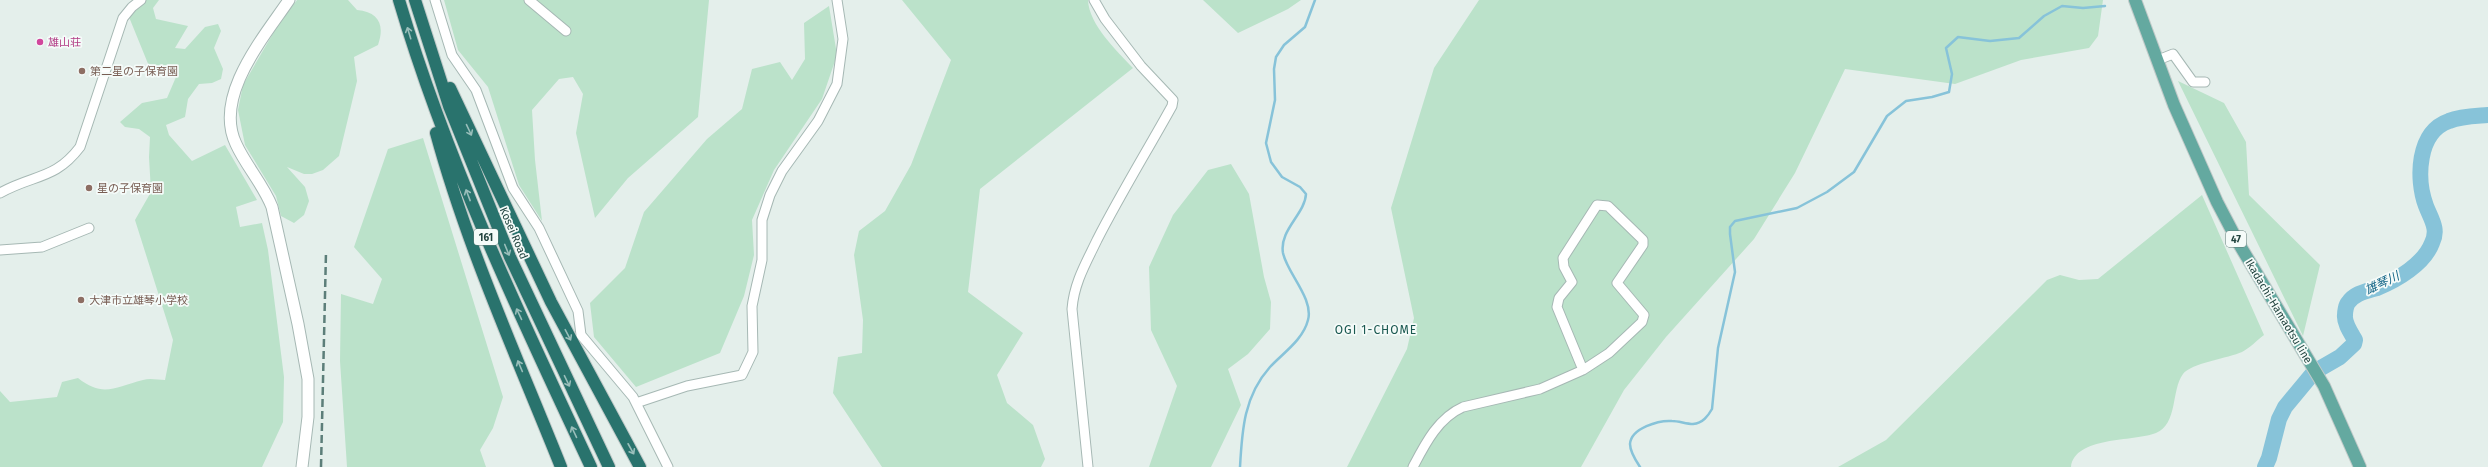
<svg xmlns="http://www.w3.org/2000/svg" width="2488" height="467" font-family="'Fira Sans','Noto Sans JP',sans-serif">
<rect width="100%" height="100%" fill="#e4efeb"/>
<path fill="#bbe2ca" d="M146,0H159L153,8L156,19L188,26L175,48L185,49L205,27L218,24L221,31L214,48L223,69L221,79L212,83L199,84L188,99L185,117L166,125L169,135L192,161L225,145L257,200L236,207L240,227L262,223L268,250L284,377L283,422L262,467H0V391L10,402L57,397L62,382L78,378C103,398 115,387 143,380C150,378 158,380 165,380L173,340L135,220L151,192L149,157L150,137L139,129L125,127L120,122L142,103L167,98L176,77L151,71L129,17Z
M297,0H348L357,10C379,12 385,25 378,45L354,57L357,81L339,156L323,170L312,174H304L287,167L305,187L309,201L304,215L294,223L281,216L276,196L245,145L238,110L243,85L275,30Z
M444,0H709L698,117L628,178L595,218L576,133L583,94L573,77L559,79L532,110L535,160L542,221L519,185L488,87L458,50Z
M902,0H1088C1089,25 1117,51 1133,68L980,189L968,292L1023,333L997,375L1007,403L1033,425L1045,459L1041,467H882L833,393L838,357L862,353L863,320L854,255L859,231L885,211L911,165L951,60Z
M1203,0H1301L1288,9L1238,33Z
M1479,0H2103L2098,36L2089,48L2021,60L1955,84L1845,69L1795,173L1754,239L1666,337L1624,390L1581,467H1347L1407,349L1414,318L1391,208L1434,68Z
M829,6L837,55L822,99L774,170L752,220L754,255L744,296L720,353L636,387L594,337L590,303L625,268L644,212L707,139L742,109L752,69L780,62L792,80L805,59L804,23Z
M2178,81L2224,103L2246,142L2249,195L2320,265L2303,336Z
M423,138L503,397L493,428L480,450L486,467H347L340,361L341,294L373,304L382,279L354,247L388,149Z
M1231,164L1249,194L1264,277L1271,302L1270,329L1248,354L1228,369L1241,405L1211,467H1149L1177,386L1151,330L1149,267L1173,215L1208,170Z
M2202,195L2264,335C2257,340 2250,348 2242,352C2229,358 2191,363 2183,374C2171,390 2178,424 2156,433C2133,442 2075,436 2071,467H1838L1886,440L2047,280L2060,275L2079,280L2098,279Z"/>
<g fill="none" stroke-linecap="round" stroke-linejoin="round">
<path stroke="#87c3d9" stroke-width="2.5" d="M1240,467C1242,430 1244,396 1270,367C1283,353 1303,340 1308,320C1314,299 1287,273 1283,253C1279,230 1305,214 1306,194L1300,187L1282,177L1271,162L1266,143L1275,100L1274,69L1276,57L1284,45L1305,27L1315,0
M1640,467C1636,461 1630,451 1630,444C1631,428 1659,420 1672,421C1679,421 1686,424 1693,424C1703,423 1708,416 1712,409L1718,348L1735,272L1730,234V227L1735,221L1797,208L1827,192L1854,172L1887,116L1906,101L1932,97L1949,92L1952,74L1946,48L1958,37L1990,41L2019,38L2044,16L2062,6L2083,8L2105,6"/>
<path stroke="#87c3d9" stroke-width="16" d="M2265,467L2269,458L2279,419L2285,407L2314,372L2340,357L2354,344L2355,340C2351,333 2344,323 2345,315C2345,312 2346,305 2348,303C2354,293 2367,291 2377,288C2397,280 2424,264 2432,243C2439,229 2431,219 2426,206C2416,179 2417,132 2449,121C2461,116 2476,116 2488,115"/>
<g stroke="#a6b8b4" stroke-width="11">
<path id="minor" d="M435,0L452,55L476,90L513,188L539,228L578,311L581,335L633,397L668,467
M529,0L566,31
M2158,60L2173,54L2193,82H2205
M0,193C34,174 55,180 80,147L123,18L132,7L141,0
M1597,205L1608,206L1643,240V245L1617,283L1644,315L1642,322L1609,353L1583,370L1557,307L1559,298L1572,282L1564,267L1563,258Z
M0,250L42,247L89,228
M636,403L687,386L742,375L753,352L752,306L762,260V220L770,195L782,171L818,121L837,84L843,39L837,0
M1088,467L1072,309C1074,283 1086,263 1097,240C1120,195 1147,151 1172,106L1173,100L1141,66L1105,19L1094,0
M1413,467C1425,444 1438,418 1463,407L1540,389L1583,370"/>
</g>
<g stroke="#a6b8b4" stroke-width="13">
<path id="tertiary" d="M289,0C264,37 213,96 236,144C246,166 263,184 272,207L298,324L308,379V417L302,467"/>
</g>
<g stroke="#c1cac9" stroke-width="14">
<path id="primary" d="M2135,0L2174,105L2217,202L2239,244L2324,386L2360,467"/>
</g>
<g stroke="#c1cac9" stroke-width="14">
<path id="motorway" d="M399,0C447,162 519,314 591,467
M415,0L449,106L510,257L609,467
M450,88L551,302L640,467
M436,133C467,247 517,357 561,467"/>
</g>
<use href="#minor" stroke="#fff" stroke-width="9"/>
<use href="#tertiary" stroke="#fff" stroke-width="11"/>
<use href="#primary" stroke="#64a9a0" stroke-width="12"/>
<use href="#motorway" stroke="#29736d" stroke-width="12"/>
<path stroke="#5c7e79" stroke-width="2.5" stroke-dasharray="8 4" stroke-linecap="butt" d="M321,467L326,252"/>
</g>
<defs><path id="oneway-shaft" d="M-6 0H5M1.5-3L5.5 0L1.5 3" fill="none" stroke-width="1.6" stroke-linecap="round" stroke-linejoin="round"/></defs>
<g stroke="#99beba">
<use href="#oneway-shaft" transform="translate(409 33) rotate(-107)"/>
<use href="#oneway-shaft" transform="translate(469 130) rotate(65)"/>
<use href="#oneway-shaft" transform="translate(468 195) rotate(-111)"/>
<use href="#oneway-shaft" transform="translate(507 250) rotate(68)"/>
<use href="#oneway-shaft" transform="translate(519 314) rotate(-115)"/>
<use href="#oneway-shaft" transform="translate(568 335) rotate(62)"/>
<use href="#oneway-shaft" transform="translate(520 366) rotate(-113)"/>
<use href="#oneway-shaft" transform="translate(567 381) rotate(64)"/>
<use href="#oneway-shaft" transform="translate(574 432) rotate(-115)"/>
<use href="#oneway-shaft" transform="translate(631 449) rotate(61)"/>
</g>
<circle fill="#d1479c" stroke="#f5fbf9" stroke-width="1.5" cx="40" cy="42" r="4"/>
<g fill="#8d6e63" stroke="#f5fbf9" stroke-width="1.5">
<circle cx="82" cy="71" r="4"/>
<circle cx="89" cy="188" r="4"/>
<circle cx="81" cy="300" r="4"/>
</g>
<g text-anchor="middle" stroke-width="3.5" stroke-linejoin="round" paint-order="stroke">
<g fill="#f5fbf9" stroke="#617a76" stroke-width="1">
<rect x="474" y="229" width="24" height="16" rx="3"/>
<rect x="2226" y="231" width="20" height="16" rx="3"/>
</g>
<g font-size="10" font-weight="bold" fill="#21433e">
<text x="486" y="241">161</text>
<text x="2236" y="243">47</text>
</g>
<g font-size="11" fill="#b23c85" stroke="#f5fbf9" text-anchor="start">
<text x="48" y="46">雄山荘</text>
</g>
<g font-size="11" fill="#785e54" stroke="#f5fbf9" text-anchor="start">
<text x="90" y="75">第二星の子保育園</text>
<text x="97" y="192">星の子保育園</text>
<text x="89" y="304">大津市立雄琴小学校</text>
</g>
<g font-size="11" fill="#21433e" stroke="#f5fbf9">
<text transform="translate(514 233) rotate(67)" y="4">Kosei Road</text>
<text transform="translate(2279 311) rotate(59)" y="4">Ikadachi-Hamaotsu line</text>
</g>
<g font-size="12" font-style="italic" fill="#136587" stroke="#f5fbf9">
<text transform="translate(2382 283) rotate(-26)" y="4">雄琴川</text>
</g>
<g font-size="12" letter-spacing="1" fill="#1a5850" stroke="#f5fbf9">
<text x="1376" y="334">OGI 1-CHOME</text>
</g>
</g>
</svg>
